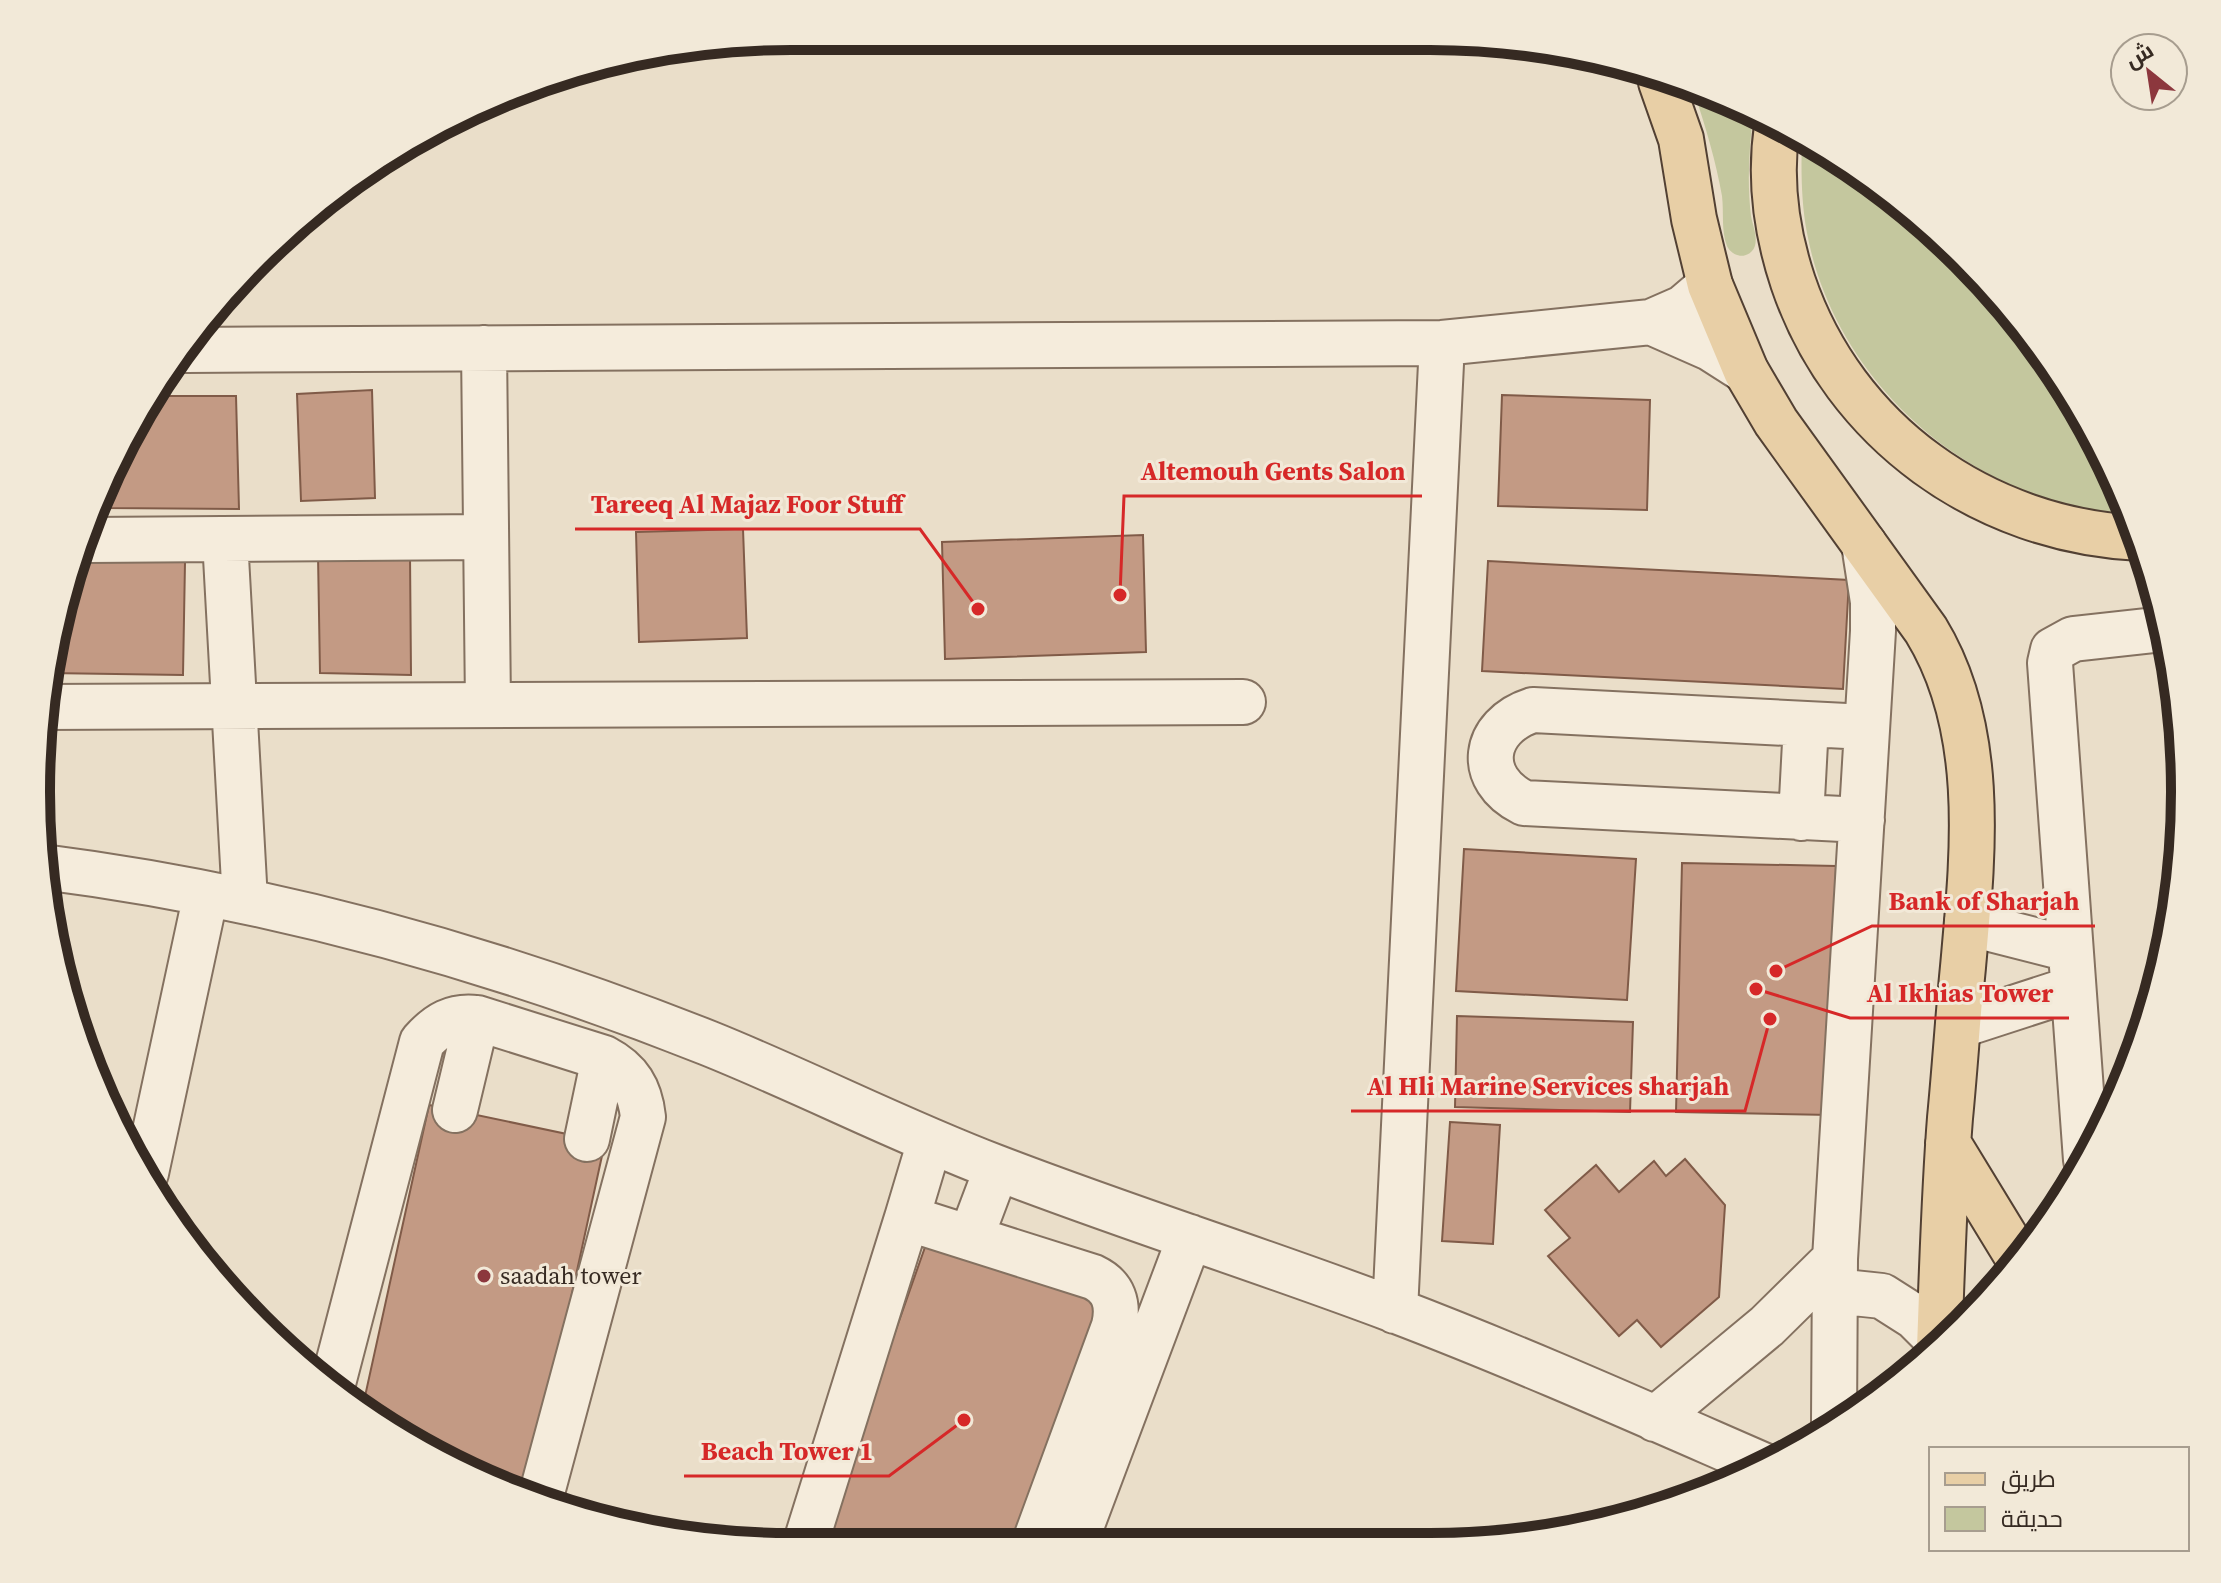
<svg xmlns="http://www.w3.org/2000/svg" width="2221" height="1583" font-family="'Source Serif 4',Cairo,serif">
<rect width="100%" height="100%" fill="#eadec9"/>
<path fill="#c4c79e" d="M1695,95L1753,117C1749,149 1747,183 1751,216C1753,227 1760,242 1752,251C1744,260 1731,255 1727,246C1721,231 1724,212 1722,196C1716,162 1706,128 1695,95Z
M1802,135L1998,294L2084,414L2129,513C2091,514 2051,501 2016,487C1911,442 1828,346 1807,233C1801,201 1801,168 1802,135Z"/>
<path fill="#c39a84" stroke="#805b48" stroke-width="2" d="M372,390L375,498L301,501L297,394Z
M1502,395L1650,400L1647,510L1498,506Z
M155,396H236L239,509L105,508V486L114,458Z
M743,529L747,638L639,642L636,532Z
M1143,535L1146,652L945,659L942,542Z
M318,555H410L411,675L320,673Z
M83,559L185,562L183,675L48,673Z
M1488,561L1849,580L1843,689L1482,671Z
M1464,849L1636,859L1627,1000L1456,991Z
M1682,863L1836,866L1831,1115L1676,1112Z
M1457,1016L1633,1022L1630,1112L1455,1107Z
M429,1105L605,1142L528,1496L457,1469L362,1410Z
M1450,1122L1500,1125L1493,1244L1442,1241Z
M1685,1159L1725,1205L1719,1297L1661,1347L1637,1320L1619,1336L1548,1256L1570,1238L1545,1210L1596,1165L1619,1192L1654,1161L1666,1176Z
M930,1233L1106,1296L1021,1544L820,1545Z"/>
<g fill="none" stroke-linecap="round" stroke-linejoin="round">
<g stroke="#847160" stroke-width="48">
<path id="minor" d="M1651,322L1710,348L1746,371
M484,348L488,705
M186,350L1442,343L1651,322L1683,308L1710,285
M225,539L245,901
M89,540L486,537
M43,707L1243,702
M1801,818L1806,724
M1862,820L1524,803C1475,779 1482,726 1533,710L1866,727
M43,867C271,896 494,958 708,1043C805,1082 898,1130 995,1167C1127,1218 1262,1260 1394,1310C1520,1358 1643,1413 1767,1467
M1967,923L2069,949
M1958,1026L2072,989
M455,1110L477,1018
M587,1139L604,1058
M2086,1160L2050,663L2053,650L2073,639L2164,629
M146,1173L206,894
M907,1218L930,1141
M971,1237L997,1168
M1835,1291L1882,1296L1915,1317L1939,1341
M1395,1311L1442,343
M331,1391L422,1042C438,1024 453,1015 477,1018L604,1058C629,1071 640,1089 643,1117L540,1500
M1655,1419L1767,1326L1835,1259
M1834,1422L1835,1259L1873,631V602L1864,544
M1075,1543L1190,1237
M805,1545L907,1218L1093,1277C1114,1287 1119,1304 1114,1326L1034,1544"/>
</g>
<g stroke="#524033" stroke-width="48">
<path id="major" d="M1661,82L1681,139L1694,219L1710,285L1746,371L1776,422L1926,630C1987,730 1973,855 1963,967C1958,1017 1955,1067 1950,1118C1944,1194 1942,1271 1939,1348
M1777,126C1769,180 1776,231 1793,282C1844,432 1983,531 2140,538
M1948,1143L2020,1261"/>
</g>
<use href="#minor" stroke="#f5ecdc" stroke-width="44"/>
<use href="#major" stroke="#e8cfa6" stroke-width="44"/>
</g>
<circle fill="#8c373d" stroke="#f2e9d8" stroke-width="3" cx="484" cy="1276" r="8"/>
<g text-anchor="middle" stroke-width="6" stroke-linejoin="round" paint-order="stroke">
<g font-size="24" fill="#362a22" stroke="#f2e9d8" text-anchor="start">
<text x="500" y="1284">saadah tower</text>
</g>
</g>
<path d="M0 0H2221V1583H0ZM791 50H1430A741 741 0 0 1 2171 791V792A741 741 0 0 1 1430 1533H791A741 741 0 0 1 50 792V791A741 741 0 0 1 791 50Z" fill="#f2e9d8" fill-rule="evenodd"/>
<path fill="none" stroke="#362a22" stroke-width="10" d="M791 50H1430A741 741 0 0 1 2171 791V792A741 741 0 0 1 1430 1533H791A741 741 0 0 1 50 792V791A741 741 0 0 1 791 50Z"/>
<path fill="none" stroke="#d62828" stroke-width="3" d="M1120 595L1124 496H1422M978 609L920 529H575M1776 971L1872 926H2095M1756 989L1850 1018H2069M1770 1019L1745 1111H1351M964 1420L889 1476H684"/>
<g fill="#d62828" stroke="#f2e9d8" stroke-width="3">
<circle cx="1120" cy="595" r="8"/>
<circle cx="978" cy="609" r="8"/>
<circle cx="1776" cy="971" r="8"/>
<circle cx="1756" cy="989" r="8"/>
<circle cx="1770" cy="1019" r="8"/>
<circle cx="964" cy="1420" r="8"/>
</g>
<g font-size="26" text-anchor="middle" font-weight="bold" fill="#d62828" stroke="#f2e9d8" stroke-width="6" stroke-linejoin="round" paint-order="stroke">
<text x="1273" y="480">Altemouh Gents Salon</text>
<text x="747" y="513">Tareeq Al Majaz Foor Stuff</text>
<text x="1984" y="910">Bank of Sharjah</text>
<text x="1960" y="1002">Al Ikhias Tower</text>
<text x="1548" y="1095">Al Hli Marine Services sharjah</text>
<text x="787" y="1460">Beach Tower 1</text>
</g>
<rect x="1929" y="1447" width="260" height="104" fill="#f2e9d8" stroke="#a79d8f" stroke-width="2"/>
<rect x="1945" y="1473" width="40" height="12" fill="#e8cfa6" stroke="#a79d8f" stroke-width="2"/>
<text x="2001" y="1487" font-size="24" fill="#362a22">طريق</text>
<rect x="1945" y="1507" width="40" height="24" fill="#c4c79e" stroke="#a79d8f" stroke-width="2"/>
<text x="2001" y="1527" font-size="24" fill="#362a22">حديقة</text>
<g transform="translate(2149 72) rotate(330)"><circle r="38" fill="#f2e9d8" stroke="#a79d8f" stroke-width="2"/>
<path d="M0-6L14 30L0 20L-14 30Z" fill="#8c373d"/>
<text y="-12" font-size="22" font-weight="bold" text-anchor="middle" fill="#362a22">ش</text>
</g>
</svg>
